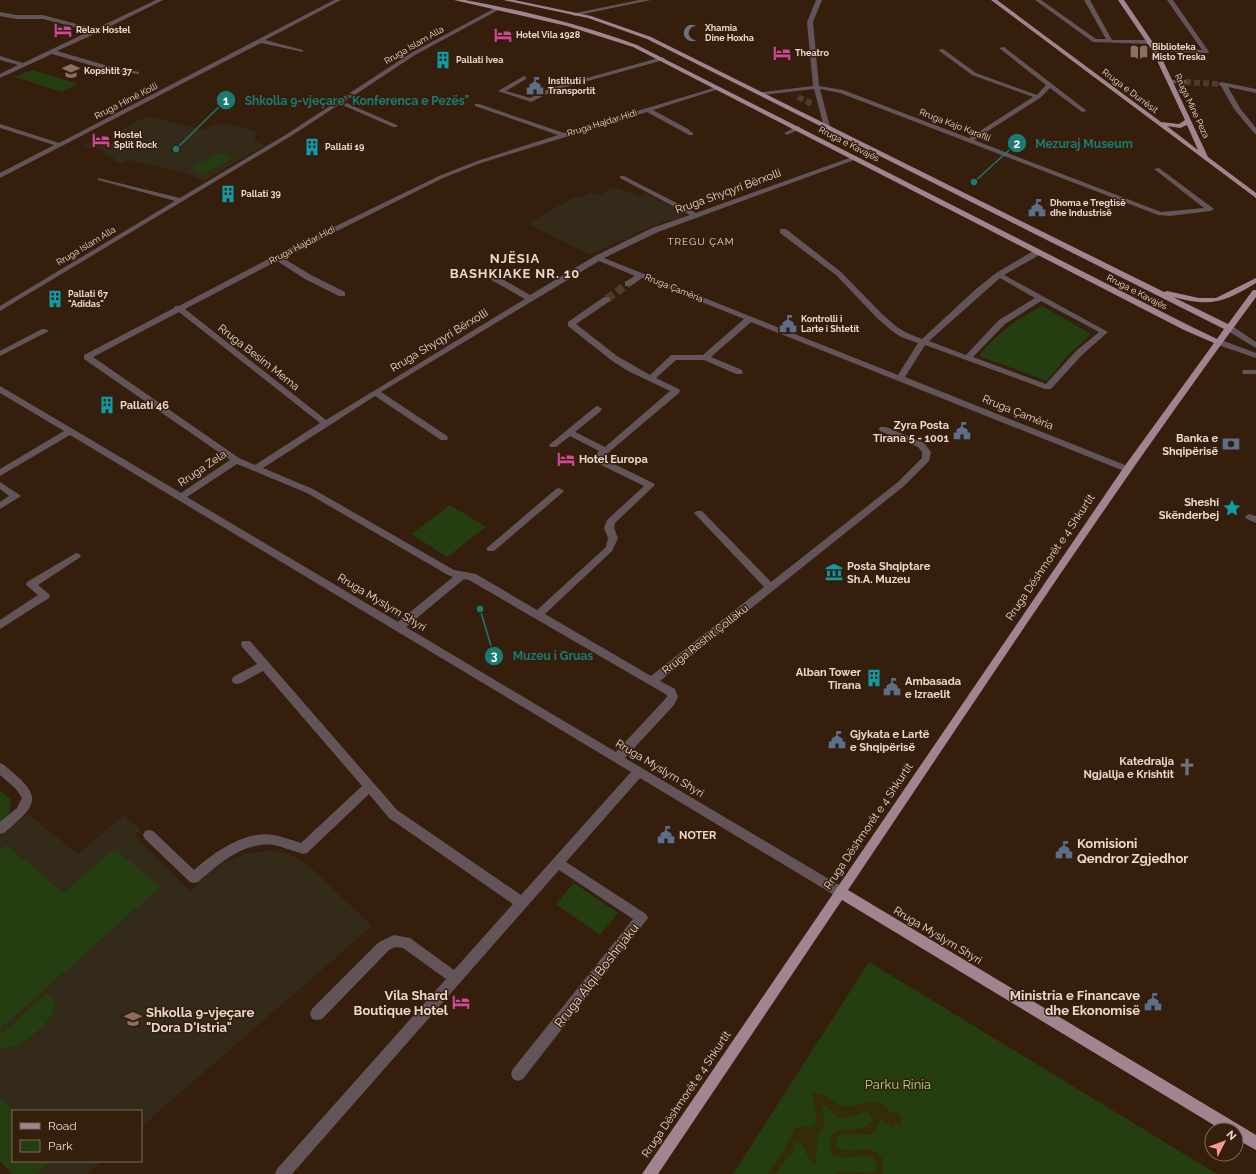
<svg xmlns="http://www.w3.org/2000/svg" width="1256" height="1174" font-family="Raleway,sans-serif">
<rect width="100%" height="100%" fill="#351e0c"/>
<path fill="#332a1a" d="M147,116L203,130L213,125L226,124L242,127L259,133L254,136L256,139L254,141L265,145L204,181L188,174L128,160L121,164L114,161L115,159L105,155L106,152L83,145L100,139L114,144L127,136L117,132Z
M613,187L641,197L646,194L688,213L683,215L685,217L676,221L671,219L635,233L626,240H621L590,255L528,224L574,197L580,198L590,192L599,195Z
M28,814L78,854L123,815L141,829L134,835L190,891L209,873L225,862L246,854L270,850L288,854L305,862L372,926L141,1127V1111H13V1161H102L87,1174H12L0,1161V836Z"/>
<path fill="#253e11" d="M32,70L78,84L62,92L15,77Z
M220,153L234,158L203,174L189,168Z
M1042,306L1091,334L1067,356L1047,381L979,356C995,335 1018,318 1042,306Z
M450,505L486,527L447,557L411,534Z
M0,790L11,800L8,820L0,825Z
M7,845L63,893L115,849L160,887L0,1029V850Z
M574,883L618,913L600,935L556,904Z
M869,962L1217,1174H733Z
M46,994C48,995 52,998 54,1000C61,1013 32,1037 22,1043C15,1047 7,1047 0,1048V1035Z
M0,1098L13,1111V1161H50L37,1174H12L0,1161Z"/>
<path fill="#332b0a" d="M816,1093C826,1092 831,1102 841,1105C853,1110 866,1100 878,1102C887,1104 886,1114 900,1113L902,1129L899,1124L896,1123L891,1127L885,1121L880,1120L874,1133L870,1135L843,1134L837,1137V1145L841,1149C858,1153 870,1141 883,1160V1174H836L837,1171L872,1173L877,1169L876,1162L871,1156C851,1155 820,1168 833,1133C846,1125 866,1135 873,1119L869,1112L866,1111L854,1116L839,1118L827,1107L823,1106L821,1108L825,1119L824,1124L817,1140L816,1162L813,1163C806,1157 806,1149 801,1142L795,1143L791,1154L776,1174H767L786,1146L795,1128L803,1126L812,1127L817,1121L812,1095Z"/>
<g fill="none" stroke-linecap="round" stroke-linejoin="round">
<path stroke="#503a29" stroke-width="6" stroke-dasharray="6 3" stroke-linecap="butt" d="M1185,82L1218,84
M798,97L814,105"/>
<path stroke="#503a29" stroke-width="8" stroke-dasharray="8 4" stroke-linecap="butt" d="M607,299L628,284"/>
<path fill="#63545a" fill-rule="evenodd" d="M156,0H163L99,32L57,51L108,66L139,72V74L107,70L52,54L0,78V74L18,65L0,60V56L23,63L90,31L43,19H16L0,16V12L16,15H43L95,29Z
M334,0H341L265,40L303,50V52L261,43L0,178V173L54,145L0,128V124L59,143Z
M639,0H651L574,16L571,14Z
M816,0H822L813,22L819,86L843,90L969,138L1033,97L972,75L938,50L943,49L976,73L1037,95L1046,85L999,48L1004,47L1087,111L1082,112L1050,88L1040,98L974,140L1161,212L1204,208L1154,169L1159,168L1214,209L1210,211L1170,216L1158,215L840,93L820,89L830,127L827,129L824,127L814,89L761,95V93L763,92L813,86L807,22Z
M1035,0H1041L1096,39H1106L1084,0H1090L1112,40H1150L1153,42L1150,44L1093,42Z
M1167,0H1173L1209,52L1208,53L1153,51V49L1155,48L1202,50Z
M497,7L502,8L415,55L344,102L397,125V127H393L340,104L291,136L0,311V306L175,201L98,180V178L180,198L287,134L411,53Z
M662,57L665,59L664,60L555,90L531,102L498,91L524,76L526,77V79L506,91L530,98L551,88Z
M1171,80H1185L1188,82L1185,84L1169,83L1168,82Z
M1221,82L1256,89V93L1228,87L1240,108L1256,128V134L1254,133L1234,109L1221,86L1218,84Z
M717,87L722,88L653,110L688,129L693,133V135H689L647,112L481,163L443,178L283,258L311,275L345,292V296H339L305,279L277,261L185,309L326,420L525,299L486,277V273H492L530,295L595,256L652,228L690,215L620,178V176H624L696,213L855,156L857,157V159L658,232L604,258L898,375L918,343L901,337L892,331L877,318L836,275L780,233V229H786L841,272L882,314L897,327L907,333L922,339L976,289L996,273L1035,250H1041V254L1004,275L1108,332L1082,355L1051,389H1045L925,345L905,377L1130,467L1132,469L1127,472L1124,471L751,322L711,357L742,370L743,372L742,374H736L704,360H676L656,378L679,389L680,391L679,393L602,458L653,483L655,485L615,523L614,528L618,538L612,551L545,614L651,676L764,587L696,515L694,513L696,511H702L771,582L898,482L922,458V452L918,447L880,431L879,429L880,427H886L924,443L931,452L929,461L904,486L660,681L675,689L678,697L674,705L625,758L844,888L846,892L844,896L840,898L836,896L640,778L566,862L646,914L648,918L523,1079L518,1081L513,1079L511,1074L513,1069L633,919L559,870L292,1174H275L277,1169L446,979L403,948L395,947L389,950L322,1019L317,1020L312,1019L310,1014L312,1009L379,942L394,935L410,938L454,970L513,904L389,818L369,794L307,853L303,854C293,851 283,847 274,845C244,841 219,864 198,882L194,883L190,882L145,839L143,835L145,831L149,830L153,831L194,870C215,852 245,830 274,835C283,837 292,840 301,843L362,786L263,671L241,683L237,684L233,683L232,680L233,677L257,664L242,647L241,644L242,641H250L397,810L521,895L631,772L70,435L0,476V469L64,431L0,393V386L181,493L230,460L84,359V355L174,308L175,306H179L274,256L439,176L477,161L558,135L475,106V104H479L564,133ZM599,261L635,276L625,282V286H631L642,278L744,319L703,355H671L650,375L617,356L576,324L610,301V297H604L568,322V326L611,360L628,371L670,391L605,447L575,432L601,411L602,409L598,406L595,407L549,445L550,447H556L570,436L599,451L592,459L593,461L644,486L607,520L604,528L608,538L606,547L537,610L476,574L454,570L313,489L263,468L375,396L441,440H447L448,438L447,436L381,392ZM1000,278L1035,298L999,320L966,355L929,341ZM1041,301L1099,332L1076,351L1046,384L973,357L1005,324ZM179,312L320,423L255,465L239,458L93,357ZM237,464L307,493L448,575L453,577L398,622L187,497ZM464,579L469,580L667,695V697L616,752L406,627Z
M798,126L800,127V129L787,135L784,133Z
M1226,326H1232L1256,342V348L1226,330Z
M42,329H45L49,331L0,356V351Z
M1215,340H1221L1256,353V358L1215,344Z
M1243,370H1256V374H1243L1242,372Z
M0,482L21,496L0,509V502L9,496L0,489Z
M559,488L564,491L562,493L494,551H488L486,549L488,547L556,489Z
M1250,514L1256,516V523L1247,519L1245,517L1247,515Z
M76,553L79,554L81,556L79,558L38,585L50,595L49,598L0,629V620L38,595L26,585L27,582Z
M0,763L4,765C41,795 42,802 4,833L0,834V822L17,808L22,798L16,789L0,775Z"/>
<path fill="#a1848f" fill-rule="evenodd" d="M454,0H465C524,11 581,24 637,45L1190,326L1217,339L1224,329L647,39L588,18L503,0H514L591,16L651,37L1164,292L1167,291L1199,298H1216L1256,278V283C1223,303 1211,307 1173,297L1228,324L1253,290H1256V297C1113,490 982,691 848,890L1256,1135V1150L1236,1139V1130H1222L842,900L658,1174H642L1124,467L1214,343L1184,330L633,47L567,26Z
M991,0H997L1161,122L1179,124L1185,120L1152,50L1118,0H1124L1158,50L1208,157L1256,193V198ZM1187,125L1198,150L1167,126L1180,128Z"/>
</g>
<defs>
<g id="hotel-bare" transform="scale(1.38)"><path d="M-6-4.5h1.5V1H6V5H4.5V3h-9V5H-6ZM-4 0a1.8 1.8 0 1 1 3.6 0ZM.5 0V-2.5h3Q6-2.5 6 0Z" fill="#d1479c" stroke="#351e0c" stroke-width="2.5" paint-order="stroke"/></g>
<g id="mosque-bare" transform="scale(1.38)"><path d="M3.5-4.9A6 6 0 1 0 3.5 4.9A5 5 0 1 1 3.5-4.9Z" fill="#6b7280" stroke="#351e0c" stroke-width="2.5" paint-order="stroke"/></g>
<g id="library-bare" transform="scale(1.38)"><path d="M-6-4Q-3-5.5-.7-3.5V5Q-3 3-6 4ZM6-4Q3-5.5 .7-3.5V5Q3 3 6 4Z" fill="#8d6e63" stroke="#351e0c" stroke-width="2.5" paint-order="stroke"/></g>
<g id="building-bare" transform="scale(1.38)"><path d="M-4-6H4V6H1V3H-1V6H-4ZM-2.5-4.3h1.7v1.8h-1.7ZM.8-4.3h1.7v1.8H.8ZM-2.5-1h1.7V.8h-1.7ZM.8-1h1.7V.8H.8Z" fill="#0f9aa8" stroke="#351e0c" stroke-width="2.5" paint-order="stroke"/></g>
<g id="school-bare" transform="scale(1.38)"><path d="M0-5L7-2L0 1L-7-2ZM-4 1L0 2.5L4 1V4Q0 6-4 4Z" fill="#8d6e63" stroke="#351e0c" stroke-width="2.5" paint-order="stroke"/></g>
<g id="civic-bare" transform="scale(1.38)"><path d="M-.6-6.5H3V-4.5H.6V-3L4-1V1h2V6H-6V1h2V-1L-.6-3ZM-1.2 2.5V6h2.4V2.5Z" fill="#5c6f8a" stroke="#351e0c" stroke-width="2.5" paint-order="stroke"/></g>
<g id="bank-bare" transform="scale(1.38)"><path d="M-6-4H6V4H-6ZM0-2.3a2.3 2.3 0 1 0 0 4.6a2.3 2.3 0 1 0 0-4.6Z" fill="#5c6f8a" stroke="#351e0c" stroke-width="2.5" paint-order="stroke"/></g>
<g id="sight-bare" transform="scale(1.38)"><path d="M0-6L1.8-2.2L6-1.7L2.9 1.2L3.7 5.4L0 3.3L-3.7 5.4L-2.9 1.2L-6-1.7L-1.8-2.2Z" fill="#0f9aa8" stroke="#351e0c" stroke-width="2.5" paint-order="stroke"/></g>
<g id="museum-bare" transform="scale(1.38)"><path d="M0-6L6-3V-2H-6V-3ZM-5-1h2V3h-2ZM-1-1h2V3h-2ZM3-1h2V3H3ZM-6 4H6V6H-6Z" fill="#0f9aa8" stroke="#351e0c" stroke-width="2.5" paint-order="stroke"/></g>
<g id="church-bare" transform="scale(1.38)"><path d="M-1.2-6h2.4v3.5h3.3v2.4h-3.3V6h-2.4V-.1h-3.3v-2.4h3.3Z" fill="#6b7280" stroke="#351e0c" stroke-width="2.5" paint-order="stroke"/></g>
</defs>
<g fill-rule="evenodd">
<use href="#hotel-bare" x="63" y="30"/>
<use href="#mosque-bare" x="692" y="33"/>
<use href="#hotel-bare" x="503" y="35"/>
<use href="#library-bare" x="1139" y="52"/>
<use href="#hotel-bare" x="782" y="53"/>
<use href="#building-bare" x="443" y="60"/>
<use href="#school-bare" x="71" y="71"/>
<use href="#civic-bare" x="535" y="86"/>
<use href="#hotel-bare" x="101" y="140"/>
<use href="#building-bare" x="312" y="147"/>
<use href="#building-bare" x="228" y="194"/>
<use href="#civic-bare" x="1037" y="208"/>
<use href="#building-bare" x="55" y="299"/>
<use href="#civic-bare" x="788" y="324"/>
<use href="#building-bare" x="107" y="405"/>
<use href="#civic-bare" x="962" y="431"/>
<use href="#bank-bare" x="1231" y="444"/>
<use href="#hotel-bare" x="566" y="459"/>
<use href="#sight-bare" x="1232" y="508"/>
<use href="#museum-bare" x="834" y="572"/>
<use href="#building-bare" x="874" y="678"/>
<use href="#civic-bare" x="892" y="687"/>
<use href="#civic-bare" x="837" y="740"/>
<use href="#church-bare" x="1187" y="767"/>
<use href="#civic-bare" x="666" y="835"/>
<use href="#civic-bare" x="1064" y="850"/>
<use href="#hotel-bare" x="461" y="1002"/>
<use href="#civic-bare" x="1153" y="1002"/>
<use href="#school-bare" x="133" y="1019"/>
</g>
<g text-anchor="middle" stroke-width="3" stroke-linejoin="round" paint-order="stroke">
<g font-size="9" font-weight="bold" fill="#e9d9ce" stroke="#351e0c" text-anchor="start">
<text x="705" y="31">Xhamia<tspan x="705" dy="10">Dine Hoxha</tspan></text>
<text x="76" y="33">Relax Hostel</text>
<text x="516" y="38">Hotel Vila 1928</text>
<text x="1152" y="50">Biblioteka<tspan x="1152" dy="10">Misto Treska</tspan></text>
<text x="795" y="56">Theatro</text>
<text x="456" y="63">Pallati Ivea</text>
<text x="84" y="74">Kopshtit 37</text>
<text x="548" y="84">Instituti i<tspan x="548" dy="10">Transportit</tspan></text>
<text x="114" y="138">Hostel<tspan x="114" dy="10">Split Rock</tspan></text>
<text x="325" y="150">Pallati 19</text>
<text x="241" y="197">Pallati 39</text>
<text x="1050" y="206">Dhoma e Tregtisë<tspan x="1050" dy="10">dhe Industrisë</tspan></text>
<text x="68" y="297">Pallati 67<tspan x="68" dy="10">"Adidas"</tspan></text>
<text x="801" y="322">Kontrolli i<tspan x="801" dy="10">Larte i Shtetit</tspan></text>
</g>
<g font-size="9" fill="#e9d9ce" stroke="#351e0c">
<text transform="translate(414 45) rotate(-30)" y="3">Rruga Islam Alla</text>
<text transform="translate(1130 91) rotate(37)" y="3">Rruga e Durrësit</text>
<text transform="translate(126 101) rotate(-27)" y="3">Rruga Himë Kolli</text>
<text transform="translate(1192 106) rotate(65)" y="3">Rruga Mine Peza</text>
<text transform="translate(602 123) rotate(-17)" y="3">Rruga Hajdar Hidi</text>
<text transform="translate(955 125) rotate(21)" y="3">Rruga Kajo Karafili</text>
<text transform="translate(849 144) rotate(27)" y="3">Rruga e Kavajës</text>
<text transform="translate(302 245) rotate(-27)" y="3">Rruga Hajdar Hidi</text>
<text transform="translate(86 246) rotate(-31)" y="3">Rruga Islam Alla</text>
<text transform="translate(674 288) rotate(22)" y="3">Rruga Çamëria</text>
<text transform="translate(1137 292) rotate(27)" y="3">Rruga e Kavajës</text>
</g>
<g font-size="10" letter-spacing="1" fill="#e9d9ce" stroke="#351e0c">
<text x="701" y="245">TREGU ÇAM</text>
</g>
<g font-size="11" fill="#e9d9ce" stroke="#351e0c">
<text transform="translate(728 191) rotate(-20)" y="4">Rruga Shyqyri Bërxolli</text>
<text transform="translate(439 340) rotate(-31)" y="4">Rruga Shyqyri Bërxolli</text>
<text transform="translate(259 357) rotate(38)" y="4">Rruga Besim Mema</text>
<text transform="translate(1018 412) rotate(22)" y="4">Rruga Çamëria</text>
<text transform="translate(202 468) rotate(-34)" y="4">Rruga Zela</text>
<text transform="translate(1050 557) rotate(-56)" y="4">Rruga Dëshmorët e 4 Shkurtit</text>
<text transform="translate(382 602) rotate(31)" y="4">Rruga Myslym Shyri</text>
<text transform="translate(705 639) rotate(-38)" y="4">Rruga Reshit Çollaku</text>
<text transform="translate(660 768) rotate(31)" y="4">Rruga Myslym Shyri</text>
<text transform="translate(868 826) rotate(-56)" y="4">Rruga Dëshmorët e 4 Shkurtit</text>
<text transform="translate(938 935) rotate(31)" y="4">Rruga Myslym Shyri</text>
<text transform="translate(686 1094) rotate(-56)" y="4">Rruga Dëshmorët e 4 Shkurtit</text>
</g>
<g font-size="11" font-weight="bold" fill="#e9d9ce" stroke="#351e0c" text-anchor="start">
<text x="120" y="409">Pallati 46</text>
<text x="949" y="429" text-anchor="end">Zyra Posta<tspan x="949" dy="13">Tirana 5 - 1001</tspan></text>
<text x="1218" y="442" text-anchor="end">Banka e<tspan x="1218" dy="13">Shqipërisë</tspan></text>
<text x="579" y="463">Hotel Europa</text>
<text x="1219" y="506" text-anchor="end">Sheshi<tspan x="1219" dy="13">Skënderbej</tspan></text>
<text x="847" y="570">Posta Shqiptare<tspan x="847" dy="13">Sh.A. Muzeu</tspan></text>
<text x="861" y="676" text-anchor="end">Alban Tower<tspan x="861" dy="13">Tirana</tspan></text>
<text x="905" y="685">Ambasada<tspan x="905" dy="13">e Izraelit</tspan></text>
<text x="850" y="738">Gjykata e Lartë<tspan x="850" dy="13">e Shqipërisë</tspan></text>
<text x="1174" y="765" text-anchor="end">Katedralja<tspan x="1174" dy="13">Ngjallja e Krishtit</tspan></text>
<text x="679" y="839">NOTER</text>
</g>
<g font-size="13" font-weight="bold" letter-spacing="1" fill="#e9d9ce" stroke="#351e0c">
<text x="515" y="263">NJËSIA<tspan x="515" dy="15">BASHKIAKE NR. 10</tspan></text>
</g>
<g font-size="13" font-weight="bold" fill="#e9d9ce" stroke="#351e0c" text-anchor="start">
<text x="1077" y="848">Komisioni<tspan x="1077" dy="15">Qendror Zgjedhor</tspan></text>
<text x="448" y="1000" text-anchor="end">Vila Shard<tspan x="448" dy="15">Boutique Hotel</tspan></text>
<text x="1140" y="1000" text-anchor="end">Ministria e Financave<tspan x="1140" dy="15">dhe Ekonomisë</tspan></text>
<text x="146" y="1017">Shkolla 9-vjeçare<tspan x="146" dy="15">"Dora D'Istria"</tspan></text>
</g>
<g font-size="13" fill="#e9d9ce" stroke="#351e0c">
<text transform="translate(596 975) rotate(-52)" y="5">Rruga Alqi Boshnjaku</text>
</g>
<g font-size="13" fill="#a5dc7f" stroke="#351e0c">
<text x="898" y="1089">Parku Rinia</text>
</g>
</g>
<path fill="none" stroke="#1a7b73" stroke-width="1.5" d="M176 149L226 100M974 182L1017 143M480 609L494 656"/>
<g fill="#1a7b73" stroke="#351e0c" stroke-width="1.5">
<circle cx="176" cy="149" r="4"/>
<circle cx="974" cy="182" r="4"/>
<circle cx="480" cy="609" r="4"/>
<circle cx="226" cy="100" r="10"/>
<circle cx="1017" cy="143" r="10"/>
<circle cx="494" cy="656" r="10"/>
</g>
<g font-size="12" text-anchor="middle" font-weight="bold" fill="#fff">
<text x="226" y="105">1</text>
<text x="1017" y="148">2</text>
<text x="494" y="660">3</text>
</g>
<g font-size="12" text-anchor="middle" font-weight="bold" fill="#1a7b73" stroke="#351e0c" stroke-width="3" stroke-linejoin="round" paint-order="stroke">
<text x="357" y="105">Shkolla 9-vjeçare "Konferenca e Pezës"</text>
<text x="1084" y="148">Mezuraj Museum</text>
<text x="553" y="660">Muzeu i Gruas</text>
</g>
<rect x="12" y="1110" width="130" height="52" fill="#351e0c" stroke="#7d695a"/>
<rect x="20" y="1123" width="20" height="6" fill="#a1848f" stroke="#7d695a"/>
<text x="48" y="1130" font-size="12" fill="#e9d9ce">Road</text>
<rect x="20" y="1140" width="20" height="12" fill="#253e11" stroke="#7d695a"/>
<text x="48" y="1150" font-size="12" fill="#e9d9ce">Park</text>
<g transform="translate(1224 1142) rotate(48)"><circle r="19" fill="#351e0c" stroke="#7d695a"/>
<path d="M0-3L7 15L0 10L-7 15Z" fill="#f59c92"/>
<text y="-6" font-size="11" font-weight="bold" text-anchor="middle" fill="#e9d9ce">N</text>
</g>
</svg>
